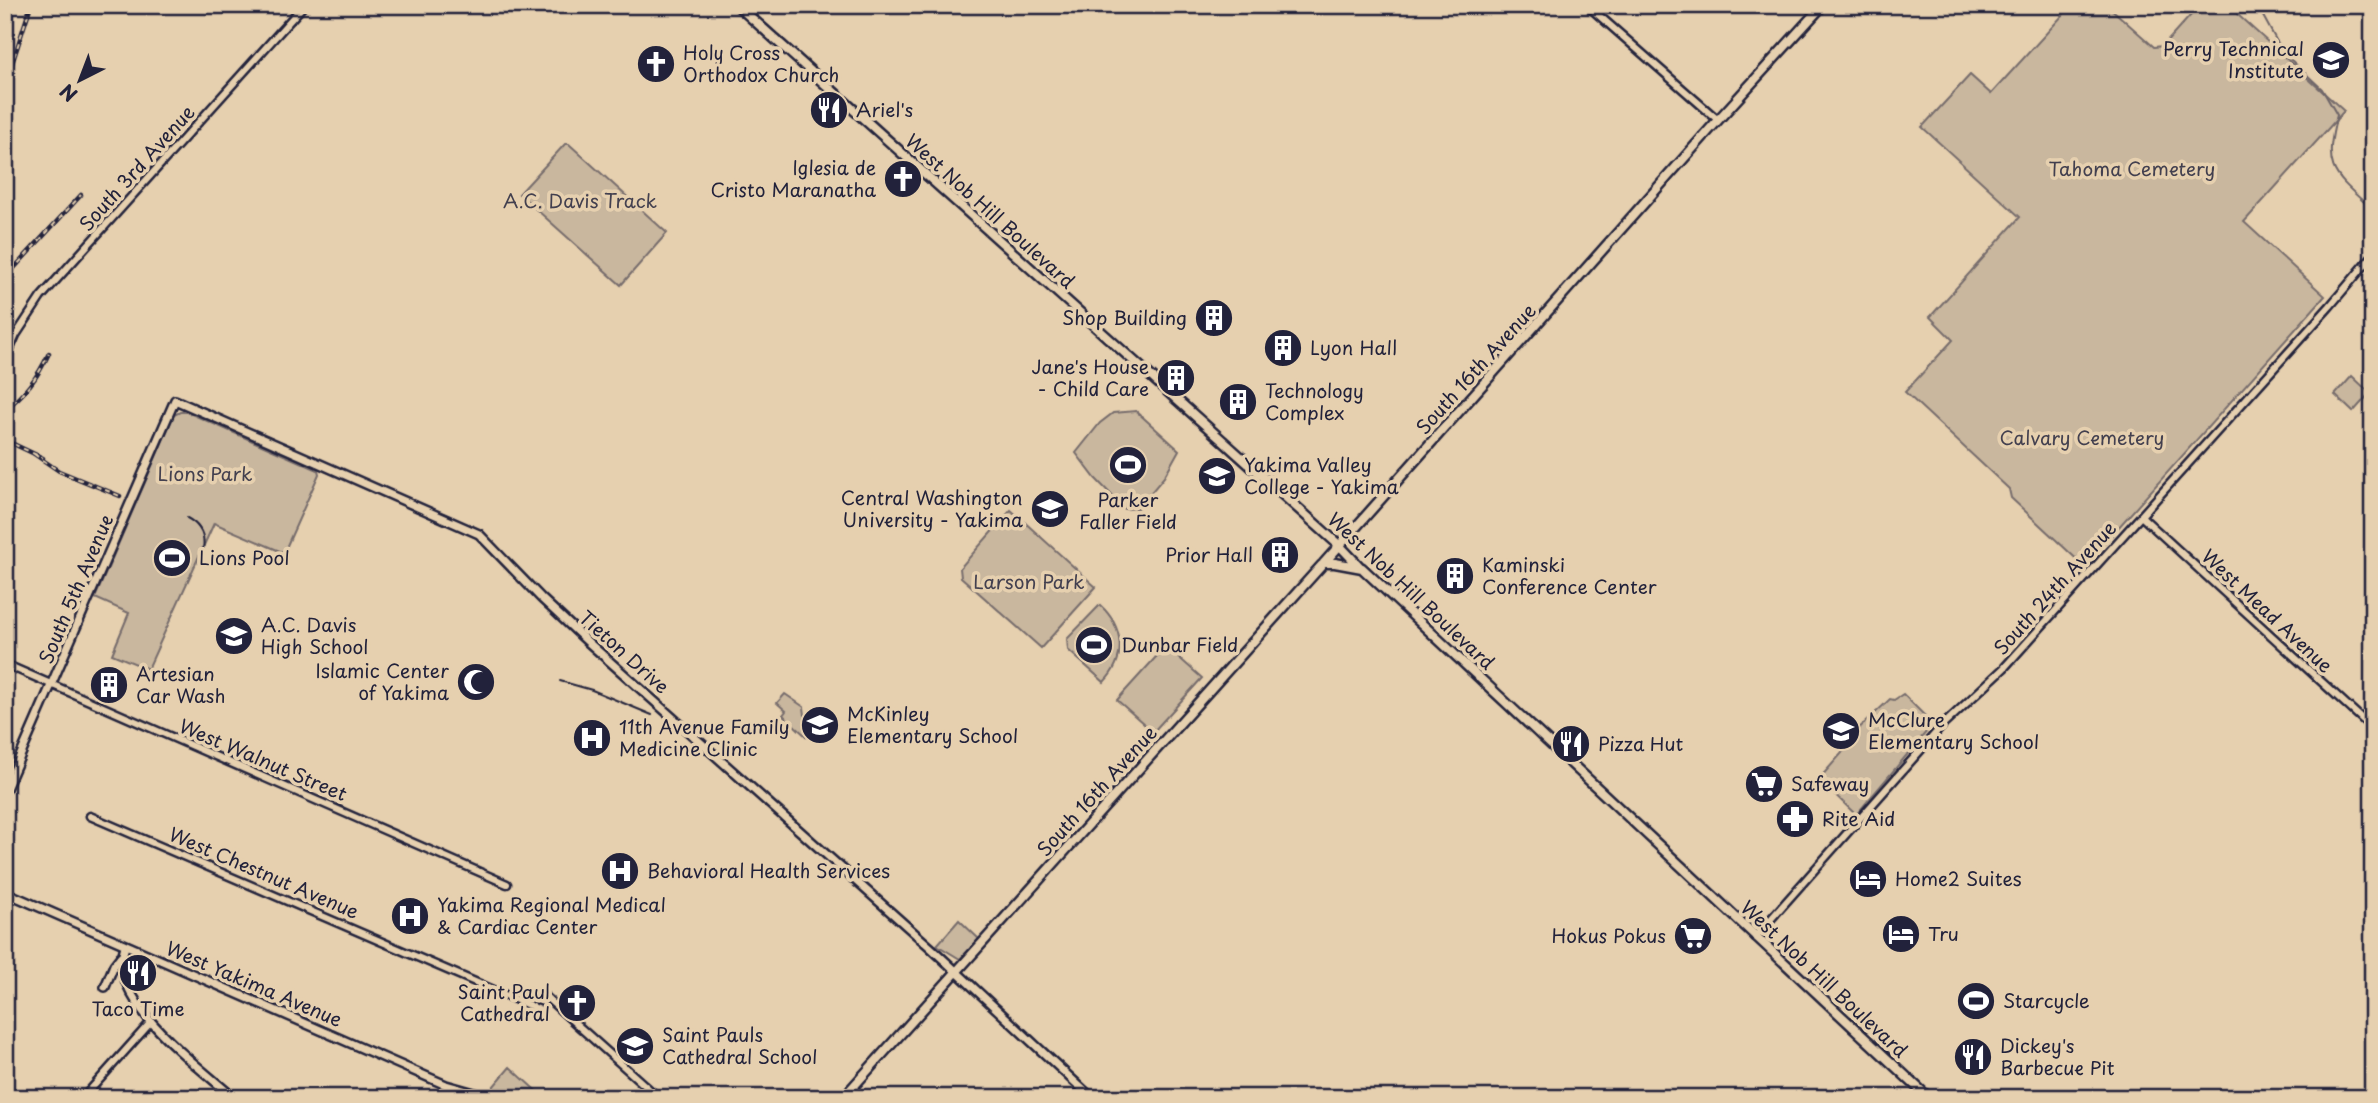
<svg xmlns="http://www.w3.org/2000/svg" width="2378" height="1103" font-family="'Playpen Sans',sans-serif">
<rect width="100%" height="100%" fill="#e6d0af"/>
<filter id="ink" filterUnits="userSpaceOnUse"><feTurbulence type="fractalNoise" baseFrequency=".0143" numOctaves="2"/><feDisplacementMap in="SourceGraphic" scale="14" xChannelSelector="R" yChannelSelector="G"/><feConvolveMatrix kernelMatrix="1 2 1 2 8 2 1 2 1" color-interpolation-filters="sRGB"/></filter>
<g filter="url(#ink)">
<path fill="#c9b79e" stroke="#766c6c" stroke-width="2" d="M2072,5H2107L2154,47L2163,46L2200,5H2227L2344,111L2244,222L2325,296L2084,566L2011,498L2009,489L1905,392L1953,340L1930,317L2020,217L1922,127L1970,75L1991,94Z
M565,144H569L667,233L621,285L519,194Z
M2352,376L2370,393L2353,412L2335,395Z
M1136,411L1179,450L1164,477L1138,508L1125,509L1095,478L1076,453L1100,423L1113,413Z
M180,412H187L318,470L319,474L285,550L282,552L214,523L148,669L112,654L129,613L95,598L174,415Z
M1011,510L1096,587L1041,648L961,577L960,568Z
M1100,605C1124,627 1127,658 1104,682L1068,650L1067,639Z
M1166,646L1202,678L1153,732L1117,700Z
M785,694L804,707L805,715L817,727L807,737L783,715L786,711L777,703Z
M1903,694L1933,724L1856,815L1819,779L1842,753L1853,734L1890,699L1894,700Z
M959,920L979,939L960,959L937,945Z
M510,1067L544,1098H512L495,1092L493,1087Z"/>
<g fill="none" stroke-linecap="round" stroke-linejoin="round">
<path stroke="#6e6568" stroke-width="2" d="M2257,5L2276,40L2289,58L2322,89L2337,115C2323,170 2332,173 2373,210"/>
<g stroke="#22223b" stroke-width="11">
<path id="tertiary" d="M1587,5L1718,120
M5,360L16,335L41,297L304,5
M2141,516L2373,729
M5,664L507,884
M90,816L540,1010
M1755,937L1942,726L2004,668L2330,306L2373,255
M546,997L659,1098
M83,1098L151,1022"/>
</g>
<g stroke="#22223b" stroke-width="12">
<path id="secondary" d="M5,791L175,400L479,534L541,598L589,643L930,947L1092,1098
M5,892L446,1085L492,1098
M125,946C105,1000 198,1065 234,1098
M105,987L114,965L121,956"/>
</g>
<g stroke="#22223b" stroke-width="13">
<path id="primary" d="M737,5L1340,546L1360,567
M1324,563H1335L1362,568L1929,1098
M1324,563L1718,120L1823,5
M843,1098L1322,565"/>
</g>
<use href="#tertiary" stroke="#e6d0af" stroke-width="6"/>
<use href="#secondary" stroke="#e6d0af" stroke-width="7"/>
<use href="#primary" stroke="#e6d0af" stroke-width="8"/>
<path stroke="#22223b" stroke-width="2" d="M187,518C206,528 207,544 199,563
M560,681L592,690L652,715"/>
<g stroke="#22223b" stroke-width="4.5">
<path id="rail" d="M5,85L31,5
M5,278L81,195
M5,409C25,395 39,375 49,353
M5,440L43,458
M34,454L59,471L120,496"/>
</g>
<use href="#rail" stroke="#e6d0af" stroke-width="2" stroke-dasharray="5" stroke-linecap="butt"/>
</g>
</g>
<defs>
<g id="university-disc" transform="scale(2.0125)"><circle r="9.5" fill="#22223b" stroke="#e6d0af"/><path d="M0-5L7-2L0 1L-7-2ZM-4 1L0 2.5L4 1V4Q0 6-4 4Z" fill="#fff"/></g>
<g id="church-disc" transform="scale(2.0125)"><circle r="9.5" fill="#22223b" stroke="#e6d0af"/><path d="M-1.2-6h2.4v3.5h3.3v2.4h-3.3V6h-2.4V-.1h-3.3v-2.4h3.3Z" fill="#fff"/></g>
<g id="restaurant-disc" transform="scale(2.0125)"><circle r="9.5" fill="#22223b" stroke="#e6d0af"/><path d="M-5-6h1v4h1v-4h1v4h1v-4h1v5L-1.5 .5V6h-2V.5L-5-1ZM5-6V6H3V1.5H1.5Q1.5-4 5-6Z" fill="#fff"/></g>
<g id="building-disc" transform="scale(2.0125)"><circle r="9.5" fill="#22223b" stroke="#e6d0af"/><path d="M-4-6H4V6H1V3H-1V6H-4ZM-2.5-4.3h1.7v1.8h-1.7ZM.8-4.3h1.7v1.8H.8ZM-2.5-1h1.7V.8h-1.7ZM.8-1h1.7V.8H.8Z" fill="#fff"/></g>
<g id="stadium-disc" transform="scale(2.0125)"><circle r="9.5" fill="#22223b" stroke="#e6d0af"/><path d="M0-5a6.5 5 0 1 0 0 10a6.5 5 0 1 0 0-10ZM-3.5-1.8h7v3.6h-7Z" fill="#fff"/></g>
<g id="school-disc" transform="scale(2.0125)"><circle r="9.5" fill="#22223b" stroke="#e6d0af"/><path d="M0-5L7-2L0 1L-7-2ZM-4 1L0 2.5L4 1V4Q0 6-4 4Z" fill="#fff"/></g>
<g id="mosque-disc" transform="scale(2.0125)"><circle r="9.5" fill="#22223b" stroke="#e6d0af"/><path d="M3.5-4.9A6 6 0 1 0 3.5 4.9A5 5 0 1 1 3.5-4.9Z" fill="#fff"/></g>
<g id="hospital-disc" transform="scale(2.0125)"><circle r="9.5" fill="#22223b" stroke="#e6d0af"/><path d="M-5-5h3v3.5h4V-5h3V5h-3V1.5h-4V5h-3Z" fill="#fff"/></g>
<g id="supermarket-disc" transform="scale(2.0125)"><circle r="9.5" fill="#22223b" stroke="#e6d0af"/><path d="M-6-5.5h2.5l.6 2H6L4.5 2H-2.5L-4.4-4H-6ZM-1.5 3.2a1.3 1.3 0 1 0 .1 0ZM3 3.2a1.3 1.3 0 1 0 .1 0Z" fill="#fff"/></g>
<g id="pharmacy-disc" transform="scale(2.0125)"><circle r="9.5" fill="#22223b" stroke="#e6d0af"/><path d="M-2-6h4v4h4v4h-4v4h-4v-4h-4v-4h4Z" fill="#fff"/></g>
<g id="hotel-disc" transform="scale(2.0125)"><circle r="9.5" fill="#22223b" stroke="#e6d0af"/><path d="M-6-4.5h1.5V1H6V5H4.5V3h-9V5H-6ZM-4 0a1.8 1.8 0 1 1 3.6 0ZM.5 0V-2.5h3Q6-2.5 6 0Z" fill="#fff"/></g>
</defs>
<g fill-rule="evenodd">
<use href="#university-disc" x="2331" y="60"/>
<use href="#church-disc" x="656" y="64"/>
<use href="#restaurant-disc" x="829" y="110"/>
<use href="#church-disc" x="903" y="179"/>
<use href="#building-disc" x="1214" y="318"/>
<use href="#building-disc" x="1283" y="348"/>
<use href="#building-disc" x="1176" y="378"/>
<use href="#building-disc" x="1238" y="402"/>
<use href="#stadium-disc" x="1128" y="465"/>
<use href="#university-disc" x="1217" y="476"/>
<use href="#university-disc" x="1050" y="509"/>
<use href="#building-disc" x="1280" y="555"/>
<use href="#stadium-disc" x="172" y="558"/>
<use href="#building-disc" x="1455" y="576"/>
<use href="#school-disc" x="234" y="636"/>
<use href="#stadium-disc" x="1094" y="645"/>
<use href="#mosque-disc" x="476" y="682"/>
<use href="#building-disc" x="109" y="685"/>
<use href="#school-disc" x="820" y="725"/>
<use href="#school-disc" x="1841" y="731"/>
<use href="#hospital-disc" x="592" y="738"/>
<use href="#restaurant-disc" x="1571" y="744"/>
<use href="#supermarket-disc" x="1764" y="784"/>
<use href="#pharmacy-disc" x="1795" y="819"/>
<use href="#hospital-disc" x="620" y="871"/>
<use href="#hotel-disc" x="1868" y="879"/>
<use href="#hospital-disc" x="410" y="916"/>
<use href="#hotel-disc" x="1901" y="934"/>
<use href="#supermarket-disc" x="1693" y="936"/>
<use href="#restaurant-disc" x="138" y="973"/>
<use href="#stadium-disc" x="1976" y="1001"/>
<use href="#church-disc" x="577" y="1003"/>
<use href="#school-disc" x="635" y="1046"/>
<use href="#restaurant-disc" x="1973" y="1057"/>
</g>
<g text-anchor="middle" stroke-width="7" stroke-linejoin="round" paint-order="stroke">
<g font-size="19" fill="#22223b" stroke="#e6d0af" text-anchor="start">
<text x="2304" y="56" text-anchor="end">Perry Technical<tspan x="2304" dy="22">Institute</tspan></text>
<text x="683" y="60">Holy Cross<tspan x="683" dy="22">Orthodox Church</tspan></text>
<text x="856" y="117">Ariel's</text>
<text x="876" y="175" text-anchor="end">Iglesia de<tspan x="876" dy="22">Cristo Maranatha</tspan></text>
<text x="1187" y="325" text-anchor="end">Shop Building</text>
<text x="1310" y="355">Lyon Hall</text>
<text x="1149" y="374" text-anchor="end">Jane's House<tspan x="1149" dy="22">- Child Care</tspan></text>
<text x="1265" y="398">Technology<tspan x="1265" dy="22">Complex</tspan></text>
<text x="1244" y="472">Yakima Valley<tspan x="1244" dy="22">College - Yakima</tspan></text>
<text x="1023" y="505" text-anchor="end">Central Washington<tspan x="1023" dy="22">University - Yakima</tspan></text>
<text x="1128" y="507" text-anchor="middle">Parker<tspan x="1128" dy="22">Faller Field</tspan></text>
<text x="1253" y="562" text-anchor="end">Prior Hall</text>
<text x="199" y="565">Lions Pool</text>
<text x="1482" y="572">Kaminski<tspan x="1482" dy="22">Conference Center</tspan></text>
<text x="261" y="632">A.C. Davis<tspan x="261" dy="22">High School</tspan></text>
<text x="1121" y="652">Dunbar Field</text>
<text x="449" y="678" text-anchor="end">Islamic Center<tspan x="449" dy="22">of Yakima</tspan></text>
<text x="136" y="681">Artesian<tspan x="136" dy="22">Car Wash</tspan></text>
<text x="847" y="721">McKinley<tspan x="847" dy="22">Elementary School</tspan></text>
<text x="1868" y="727">McClure<tspan x="1868" dy="22">Elementary School</tspan></text>
<text x="619" y="734">11th Avenue Family<tspan x="619" dy="22">Medicine Clinic</tspan></text>
<text x="1598" y="751">Pizza Hut</text>
<text x="1791" y="791">Safeway</text>
<text x="1822" y="826">Rite Aid</text>
<text x="647" y="878">Behavioral Health Services</text>
<text x="1895" y="886">Home2 Suites</text>
<text x="437" y="912">Yakima Regional Medical<tspan x="437" dy="22">&amp; Cardiac Center</tspan></text>
<text x="1928" y="941">Tru</text>
<text x="1666" y="943" text-anchor="end">Hokus Pokus</text>
<text x="550" y="999" text-anchor="end">Saint Paul<tspan x="550" dy="22">Cathedral</tspan></text>
<text x="2003" y="1008">Starcycle</text>
<text x="138" y="1016" text-anchor="middle">Taco Time</text>
<text x="662" y="1042">Saint Pauls<tspan x="662" dy="22">Cathedral School</tspan></text>
<text x="2000" y="1053">Dickey's<tspan x="2000" dy="22">Barbecue Pit</tspan></text>
</g>
<g font-size="19" fill="#22223b" stroke="#e6d0af">
<text transform="translate(137 168) rotate(-48)" y="7">South 3rd Avenue</text>
<text transform="translate(990 211) rotate(42)" y="7">West Nob Hill Boulevard</text>
<text transform="translate(1476 369) rotate(-48)" y="7">South 16th Avenue</text>
<text transform="translate(2055 588) rotate(-48)" y="7">South 24th Avenue</text>
<text transform="translate(76 589) rotate(-67)" y="7">South 5th Avenue</text>
<text transform="translate(1411 591) rotate(43)" y="7">West Nob Hill Boulevard</text>
<text transform="translate(2267 611) rotate(43)" y="7">West Mead Avenue</text>
<text transform="translate(624 652) rotate(42)" y="7">Tieton Drive</text>
<text transform="translate(263 760) rotate(23)" y="7">West Walnut Street</text>
<text transform="translate(1097 791) rotate(-48)" y="7">South 16th Avenue</text>
<text transform="translate(264 873) rotate(23)" y="7">West Chestnut Avenue</text>
<text transform="translate(1824 979) rotate(43)" y="7">West Nob Hill Boulevard</text>
<text transform="translate(254 984) rotate(23)" y="7">West Yakima Avenue</text>
</g>
<g font-size="19" fill="#43404f" stroke="#e6d0af">
<text x="2132" y="176">Tahoma Cemetery</text>
<text x="580" y="208">A.C. Davis Track</text>
<text x="2082" y="445">Calvary Cemetery</text>
<text x="205" y="481">Lions Park</text>
<text x="1029" y="589">Larson Park</text>
</g>
</g>
<rect width="2378" height="1103" fill="none" stroke="#e6d0af" stroke-width="28"/>
<rect x="14" y="14" width="2350" height="1075" fill="none" stroke="#22223b" stroke-width="2.5" filter="url(#ink)"/>
<g transform="translate(80 80) rotate(222)" stroke="#e6d0af" stroke-width="5" paint-order="stroke">
<path d="M0-5L12 26L0 18L-12 26Z" fill="#22223b"/>
<text y="-10" font-size="19" font-weight="bold" text-anchor="middle" fill="#22223b">N</text>
</g>
</svg>
